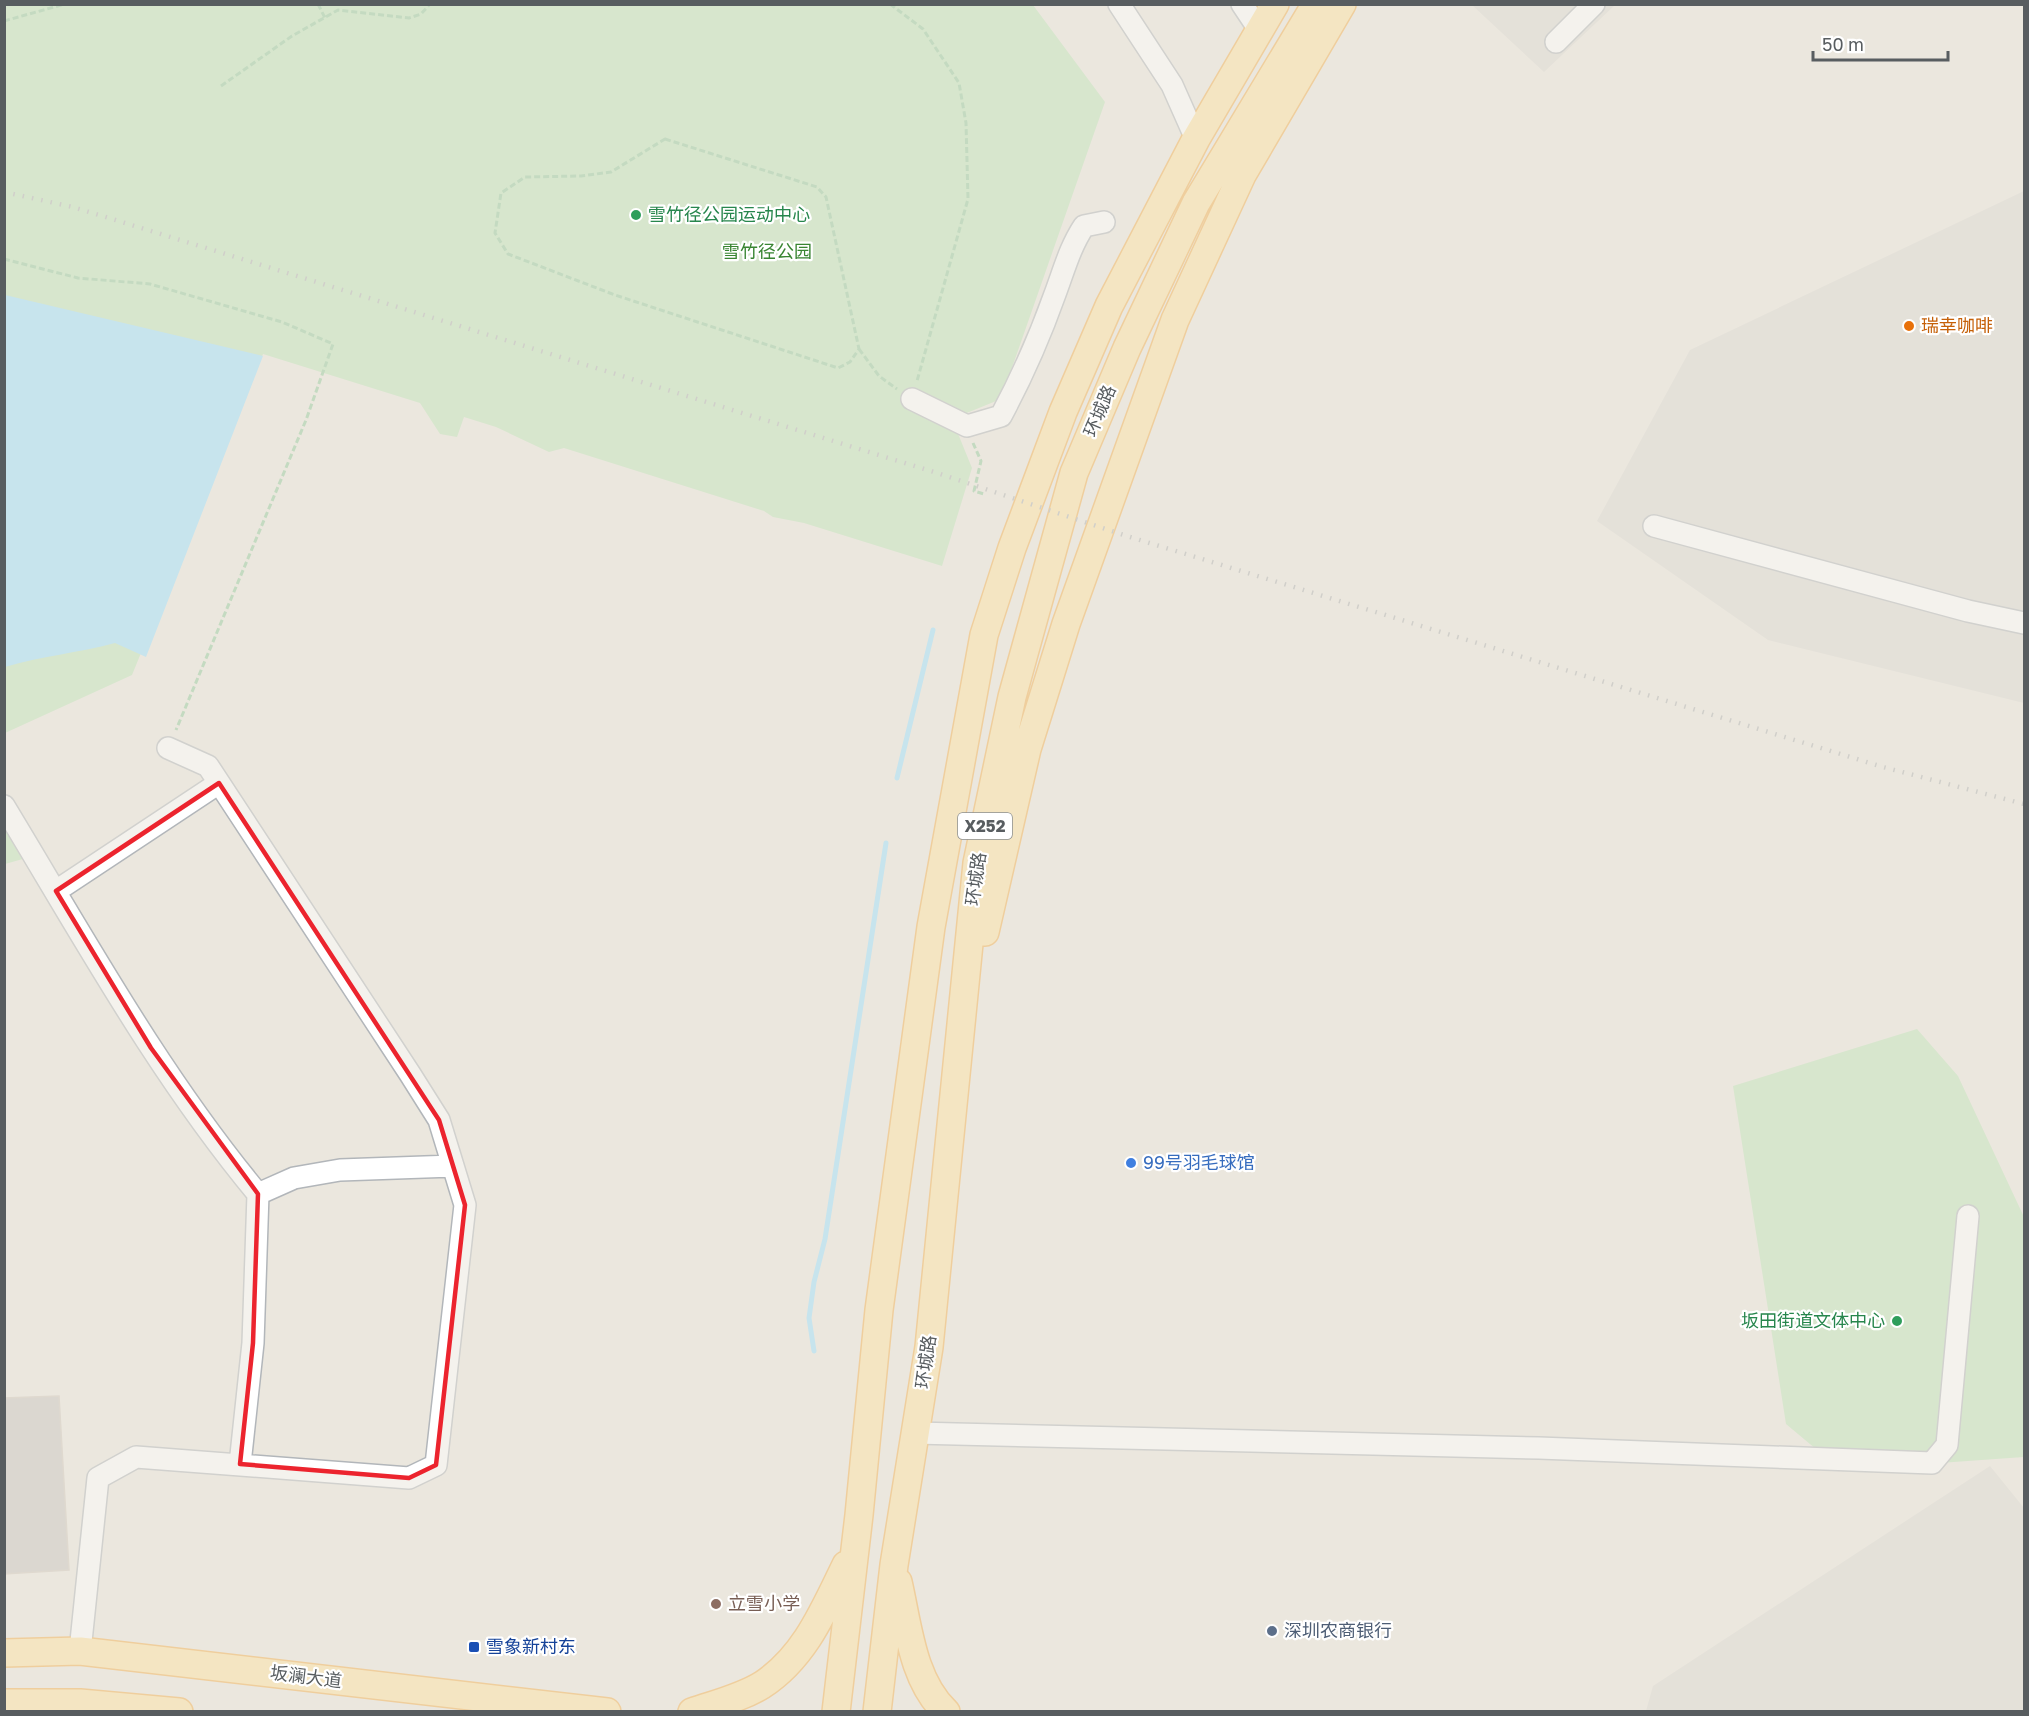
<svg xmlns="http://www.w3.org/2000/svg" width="2029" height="1716" font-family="'Golos Text','Noto Sans SC',sans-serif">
<rect width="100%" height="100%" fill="#ebe7de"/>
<path fill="#dcd9d3" d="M1472,5H1615L1544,72Z
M2024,191V703L1768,640L1597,521L1690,350Z
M1990,1466L2024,1508V1711H1646L1653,1686Z"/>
<path fill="#bfe4b9" d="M4,5H1033L1105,102L1001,399L952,419L972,468L942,566L804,523L773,517L764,511L564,448L549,452L496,427L464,417L457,437L440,434L420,403L263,354L132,675L5,733Z
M4,801L37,855L5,864H4Z
M1917,1029L1958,1076L2024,1217V1457L1841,1470L1786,1424L1733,1086Z"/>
<path fill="#9be0ff" d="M5,295L263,356L146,657L115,643C78,653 41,656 5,667Z"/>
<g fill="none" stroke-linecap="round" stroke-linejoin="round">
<path stroke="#9be0ff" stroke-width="5" d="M897,778L933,630
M814,1351L809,1318L814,1282L825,1239L886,843"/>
</g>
<path fill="#c8c4be" stroke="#d0c7bd" stroke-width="1.5" d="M59,1396L69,1570L4,1574V1398Z"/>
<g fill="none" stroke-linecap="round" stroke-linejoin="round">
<g stroke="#b2b6ba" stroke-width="24">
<path id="minor" d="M1119,4L1172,85L1196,139
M1242,4L1260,31
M1556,42L1594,4
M912,399L967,426L1001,416C1022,377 1040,336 1055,294C1064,270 1070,247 1084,226L1104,222
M1654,526L1968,611L2024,623
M4,806C84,938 159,1075 258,1194L253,1343L240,1464
M56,891L219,783
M258,1194L294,1178L340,1170L453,1166
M915,1433L1539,1448L1932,1463L1947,1445L1968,1216
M80,1651L98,1478L136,1457L409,1478L436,1465L465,1205L439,1120L410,1074L208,766L168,748"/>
</g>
<g stroke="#f4b04f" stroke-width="30">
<path id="major" d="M985,932L1027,749L1066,624L1175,320L1242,175L1342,4
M898,1582C908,1625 912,1680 946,1712
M4,1653L80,1651L607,1712
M4,1703H80L179,1712
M692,1712C715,1704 741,1698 762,1685C805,1657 824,1610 846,1565
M836,1712L859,1515L879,1310L931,927L984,635L1012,548L1063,412L1109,306L1196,139L1275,4
M877,1712L894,1565L929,1347L977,863L1012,697L1074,473L1127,348L1196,203L1316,4"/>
</g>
<path stroke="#95cb9d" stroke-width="3" stroke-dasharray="6 3" stroke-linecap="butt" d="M318,4L325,18
M586,4H592
M890,4L923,29L959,83L966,123L968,199L917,381
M4,21L65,4
M221,86L292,36L338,10L409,18L421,14L430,4
M665,139L817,187L826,197L859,349L850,362L838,368L615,295L508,254L495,233L501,193L525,177L581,176L611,172Z
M4,259L78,278L150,284L282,322L333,344L306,420L176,730
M859,349L879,376L897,389
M973,443L981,461L974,491L984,494"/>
<use href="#minor" stroke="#fff" stroke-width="21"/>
<use href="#major" stroke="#ffe3a0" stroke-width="27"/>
<path stroke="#b0b1b1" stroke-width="4.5" stroke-dasharray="1.5 8" stroke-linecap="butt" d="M4,192L73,207L934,472L1130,537L1883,767L2024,804"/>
</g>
<path d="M0 0H2029V1716H0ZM219,783L439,1120L465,1205L436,1465L409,1478L240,1464L253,1343L258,1194L151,1048L56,891Z" fill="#ebe7de" fill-opacity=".55" fill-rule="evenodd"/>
<path fill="none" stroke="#ec242e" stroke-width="4.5" stroke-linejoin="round" d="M219,783L439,1120L465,1205L436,1465L409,1478L240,1464L253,1343L258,1194L151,1048L56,891Z"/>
<g fill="#2e9e5b" stroke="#fff" stroke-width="2">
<circle cx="636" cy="215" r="6"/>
<circle cx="1897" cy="1321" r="6"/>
</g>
<circle fill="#e8710a" stroke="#fff" stroke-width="2" cx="1909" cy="326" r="6"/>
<circle fill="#3f7fe0" stroke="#fff" stroke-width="2" cx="1131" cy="1163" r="6"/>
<circle fill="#8d6e63" stroke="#fff" stroke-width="2" cx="716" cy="1604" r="6"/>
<circle fill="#5c6f8a" stroke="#fff" stroke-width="2" cx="1272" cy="1631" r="6"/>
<rect fill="#1a4fb4" stroke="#fff" stroke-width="2" x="468" y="1641" width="12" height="12" rx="3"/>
<g text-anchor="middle" stroke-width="4.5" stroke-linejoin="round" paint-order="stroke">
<rect fill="#fff" stroke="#8a8e90" stroke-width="1.5" x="958" y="813" width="54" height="26" rx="4.5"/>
<g font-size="16" font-weight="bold" fill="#585d60">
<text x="985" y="832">X252</text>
</g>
<g font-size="18" fill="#27864d" stroke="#fff" text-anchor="start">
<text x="648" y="221">雪竹径公园运动中心</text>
<text x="1885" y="1327" text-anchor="end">坂田街道文体中心</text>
</g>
<g font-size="18" fill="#398532" stroke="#fff">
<text x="767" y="258">雪竹径公园</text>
</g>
<g font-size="18" fill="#c56008" stroke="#fff" text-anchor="start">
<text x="1921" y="332">瑞幸咖啡</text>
</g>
<g font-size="18" fill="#585d60" stroke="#fff">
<text transform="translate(1100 411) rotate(-67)" y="6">环城路</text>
<text transform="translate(976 879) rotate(-82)" y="6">环城路</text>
<text transform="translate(926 1362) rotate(-82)" y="6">环城路</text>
<text transform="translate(306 1677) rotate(7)" y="6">坂澜大道</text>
</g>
<g font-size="18" fill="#366cbe" stroke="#fff" text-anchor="start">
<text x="1143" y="1169">99号羽毛球馆</text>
</g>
<g font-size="18" fill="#785e54" stroke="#fff" text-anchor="start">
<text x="728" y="1610">立雪小学</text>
</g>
<g font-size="18" fill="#4e5e75" stroke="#fff" text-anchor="start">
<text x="1284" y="1637">深圳农商银行</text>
</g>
<g font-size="18" fill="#164399" stroke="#fff" text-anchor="start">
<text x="486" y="1653">雪象新村东</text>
</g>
</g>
<rect width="2029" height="1716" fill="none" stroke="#585d60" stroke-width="12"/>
<path d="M1813 51v9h135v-9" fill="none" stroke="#585d60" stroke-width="3"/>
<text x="1822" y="51" font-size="18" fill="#585d60" stroke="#ffffff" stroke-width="4.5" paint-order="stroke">50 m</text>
</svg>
